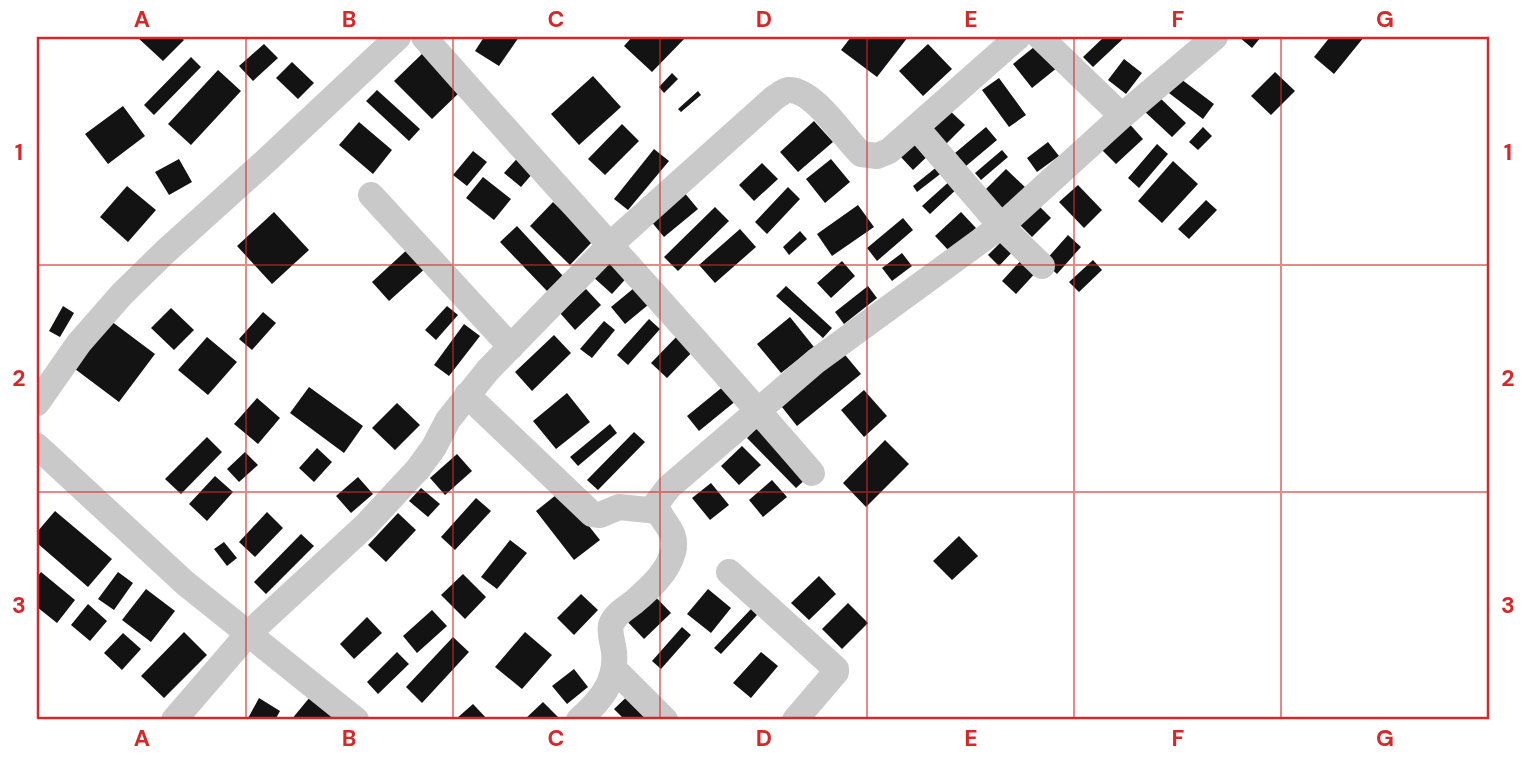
<svg xmlns="http://www.w3.org/2000/svg" width="1527" height="757" font-family="'DM Sans',sans-serif">
<rect width="100%" height="100%" fill="#fff"/>
<path fill="#131313" d="M137,37H181L184,40L163,61Z
M484,37H519L499,66L475,51Z
M632,37H686L652,72L624,46Z
M851,37H908L877,77L841,50Z
M1104,37H1125L1093,67L1083,57Z
M1239,37H1261L1252,48Z
M1330,37H1364L1334,74L1314,57Z
M1044,39L1063,63L1032,88L1013,64Z
M264,44L278,58L253,81L239,66Z
M928,44L952,69L923,96L899,71Z
M424,52L462,90L432,119L394,81Z
M191,57L201,67L154,115L144,105Z
M1124,59L1142,73L1126,94L1108,80Z
M292,62L314,83L298,99L276,78Z
M218,70L241,91L191,145L168,124Z
M1275,72L1295,91L1271,115L1251,96Z
M672,73L678,79L664,93L659,87Z
M593,76L621,107L579,145L551,114Z
M1177,76L1214,104L1203,119L1165,90Z
M999,78L1026,115L1009,127L982,90Z
M377,90L420,129L409,141L366,101Z
M698,91L701,95L681,112L678,109Z
M1157,95L1186,123L1172,137L1143,110Z
M123,106L145,136L108,164L85,134Z
M947,108L965,125L944,146L926,129Z
M1126,120L1143,139L1116,164L1098,146Z
M814,121L833,142L798,172L780,152Z
M359,122L392,150L373,174L339,145Z
M622,124L639,141L605,175L588,159Z
M986,127L997,140L966,166L955,153Z
M1203,127L1212,136L1198,150L1189,142Z
M919,135L934,150L913,170L899,155Z
M1048,142L1059,156L1037,172L1027,158Z
M1157,144L1168,154L1139,188L1128,178Z
M654,149L669,161L628,210L614,199Z
M1002,150L1008,157L981,180L975,173Z
M473,151L487,162L467,186L453,175Z
M523,152L539,166L521,187L504,173Z
M179,159L192,182L169,195L155,172Z
M831,159L850,182L825,203L806,179Z
M1173,161L1198,184L1162,223L1138,201Z
M943,162L948,168L917,192L913,186Z
M762,163L778,179L754,201L739,185Z
M1006,169L1026,188L1004,211L984,191Z
M483,177L511,199L494,220L466,198Z
M952,179L959,187L930,214L922,206Z
M1078,185L1102,210L1084,228L1059,202Z
M127,186L156,210L128,242L100,217Z
M788,187L800,199L767,234L755,222Z
M683,191L698,209L664,237L650,220Z
M1206,200L1217,210L1189,239L1178,229Z
M1034,201L1051,218L1032,237L1015,220Z
M553,202L593,241L570,265L530,226Z
M858,205L874,227L832,256L817,234Z
M715,207L729,221L678,271L664,257Z
M274,212L309,250L272,284L237,246Z
M961,212L976,228L950,252L935,236Z
M903,218L913,230L877,261L867,248Z
M517,226L563,276L547,291L500,242Z
M740,229L756,247L715,283L699,265Z
M800,231L807,239L789,255L783,247Z
M1068,235L1081,247L1057,274L1044,262Z
M1007,236L1017,247L999,266L988,255Z
M410,247L428,266L389,301L372,282Z
M902,253L912,266L892,281L882,268Z
M611,255L631,273L612,294L592,276Z
M1025,256L1039,269L1016,294L1002,281Z
M1093,260L1102,270L1079,292L1069,282Z
M842,261L855,276L831,298L817,283Z
M786,286L832,328L823,338L776,296Z
M868,286L877,298L844,324L835,312Z
M634,288L648,305L625,324L611,307Z
M586,289L601,305L575,330L560,313Z
M63,306L74,313L60,337L49,331Z
M447,306L458,315L436,340L425,330Z
M171,308L194,330L174,350L151,328Z
M263,312L276,323L252,350L239,339Z
M790,317L814,347L781,373L757,344Z
M649,319L660,329L628,365L617,355Z
M111,321L155,354L119,402L75,369Z
M604,321L615,330L592,358L580,349Z
M464,324L480,336L449,376L434,365Z
M683,330L699,345L667,378L651,363Z
M554,335L571,353L532,391L515,372Z
M207,337L237,362L208,395L178,370Z
M841,350L861,374L797,426L778,402Z
M725,385L737,400L699,431L687,416Z
M309,387L363,426L344,453L290,413Z
M864,390L887,416L864,437L841,410Z
M567,393L590,422L556,449L533,421Z
M257,398L280,418L258,444L234,424Z
M397,403L420,425L395,450L372,428Z
M610,424L617,433L578,466L570,457Z
M760,425L809,476L796,488L747,438Z
M634,432L645,442L598,490L587,480Z
M207,437L222,452L181,494L165,479Z
M885,440L909,464L866,507L843,483Z
M742,446L761,465L739,485L721,466Z
M317,448L332,462L314,482L299,468Z
M245,452L258,465L239,482L227,469Z
M457,454L472,471L445,495L430,478Z
M215,476L233,492L207,521L189,504Z
M358,477L373,494L351,513L336,496Z
M772,480L787,497L763,517L749,500Z
M711,483L729,505L710,520L692,498Z
M421,488L440,504L428,517L409,501Z
M561,491L600,540L574,560L536,511Z
M476,498L491,511L455,550L441,537Z
M55,511L112,559L88,587L37,543V532Z
M267,512L283,528L255,557L239,542Z
M398,513L416,530L386,562L368,545Z
M301,534L314,546L266,594L254,582Z
M959,536L978,556L952,580L933,561Z
M510,540L527,553L497,589L481,577Z
M224,542L237,558L227,566L214,549Z
M41,572L75,600L57,623L37,607V577Z
M118,572L133,583L114,610L98,599Z
M463,574L486,597L465,619L441,595Z
M819,576L836,594L809,620L791,603Z
M146,589L175,611L151,642L122,620Z
M648,589L671,613L644,639L621,615Z
M708,589L731,608L711,633L687,614Z
M581,594L598,610L574,635L557,618Z
M848,603L868,623L842,649L822,629Z
M88,604L107,621L90,641L71,625Z
M751,609L757,615L721,654L714,648Z
M432,610L447,626L417,653L403,636Z
M367,617L382,633L354,659L340,644Z
M682,627L691,635L661,669L652,661Z
M184,632L207,655L164,698L141,676Z
M525,632L552,655L522,689L495,667Z
M123,633L141,649L122,670L104,653Z
M453,637L469,652L422,703L406,687Z
M397,652L409,664L378,694L367,682Z
M761,652L778,666L751,698L733,683Z
M574,669L588,687L567,704L552,686Z
M636,688L656,720H625L614,709Z
M310,697L339,720H291Z
M259,698L280,711L275,720H247Z
M543,702L559,718L557,720H524Z
M473,704L488,720L456,719Z"/>
<g fill="none" stroke-linecap="round" stroke-linejoin="round">
<path stroke="#c9c9c9" stroke-width="26" d="M424,37C552,183 685,325 812,473
M1040,37L1122,116
M916,127L1001,226L1042,266
M371,195L511,347
M467,395L592,514L600,515L619,507L658,511
M37,403L79,343L122,294L165,252L268,159L398,37
M37,446L185,583L356,720
M729,572L836,669V672L795,720
M614,669L665,720
M174,720L248,634L366,525L418,469L434,447L448,420L488,370L611,244L774,98C779,95 783,91 788,90C813,88 844,138 861,154L877,156L889,151L1018,37
M579,720C600,701 617,682 614,652C613,643 609,633 611,625C614,615 626,608 634,602C649,589 668,572 673,552C679,530 660,523 656,504L669,487L816,361L1001,226L1122,116L1215,37"/>
</g>
<path fill="none" stroke="#d62828" stroke-width="2" stroke-opacity="0.55" d="M246,37V720M453,37V720M660,37V720M867,37V720M1074,37V720M1281,37V720M37,265H1490M37,492H1490"/>
<rect width="1527" height="757" fill="none" stroke="#ffffff" stroke-width="77"/>
<rect x="38" y="38" width="1450" height="680" fill="none" stroke="#d62828" stroke-width="2.5"/>
<g font-size="23" text-anchor="middle" font-weight="bold" fill="#d62828">
<text x="142" y="27">A</text>
<text x="349" y="27">B</text>
<text x="556" y="27">C</text>
<text x="764" y="27">D</text>
<text x="971" y="27">E</text>
<text x="1178" y="27">F</text>
<text x="1385" y="27">G</text>
<text x="19" y="160">1</text>
<text x="1508" y="160">1</text>
<text x="19" y="386">2</text>
<text x="1508" y="386">2</text>
<text x="19" y="613">3</text>
<text x="1508" y="613">3</text>
<text x="142" y="746">A</text>
<text x="349" y="746">B</text>
<text x="556" y="746">C</text>
<text x="764" y="746">D</text>
<text x="971" y="746">E</text>
<text x="1178" y="746">F</text>
<text x="1385" y="746">G</text>
</g>
</svg>
